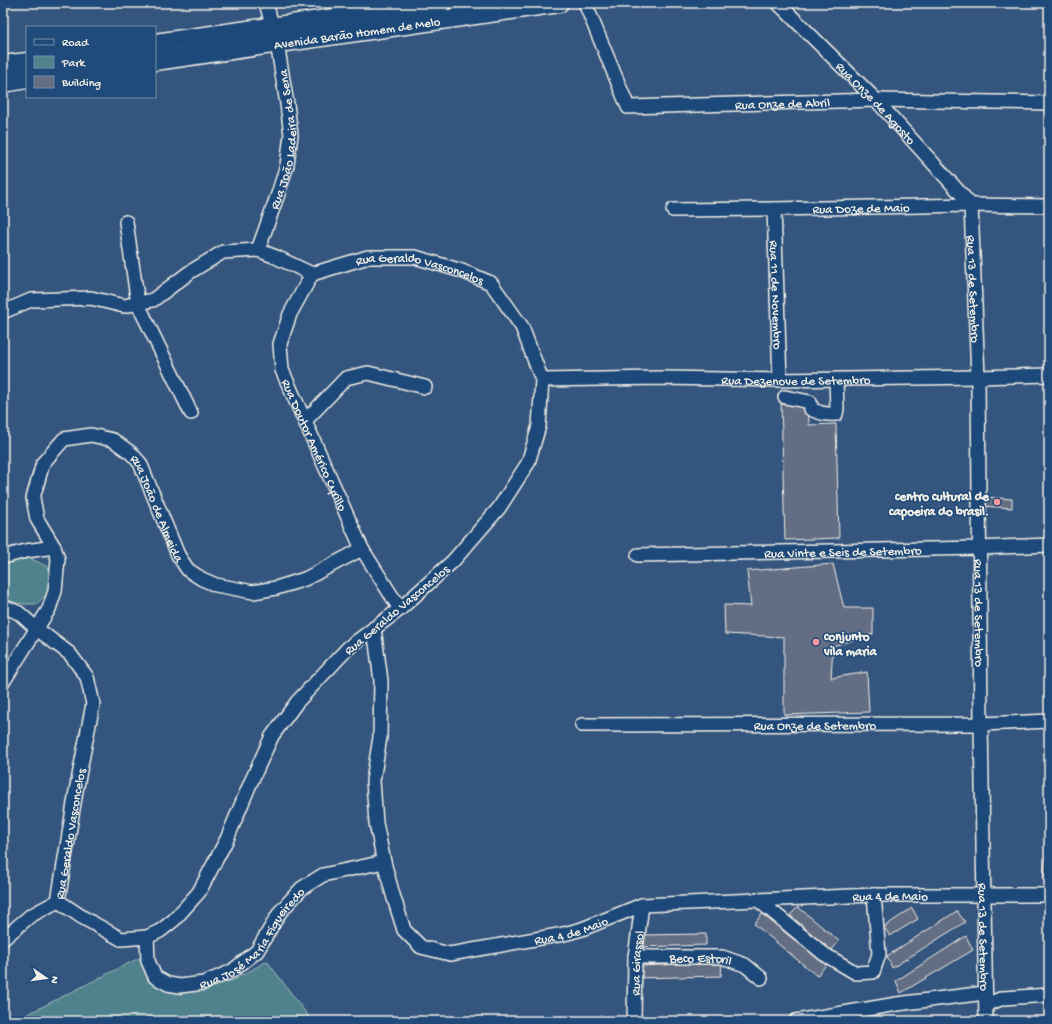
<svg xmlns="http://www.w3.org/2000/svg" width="1052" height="1024" font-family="'Gochi Hand',sans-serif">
<rect width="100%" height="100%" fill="#34557d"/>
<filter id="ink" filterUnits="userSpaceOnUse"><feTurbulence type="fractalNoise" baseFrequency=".025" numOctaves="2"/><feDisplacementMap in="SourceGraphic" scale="8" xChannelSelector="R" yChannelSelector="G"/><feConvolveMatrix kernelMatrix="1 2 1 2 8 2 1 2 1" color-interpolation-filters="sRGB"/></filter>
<g filter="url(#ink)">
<path fill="#50828d" stroke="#a2baba" d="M30,558L46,566C48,570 52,576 52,581C52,592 43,598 36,604H22L3,600V563Z
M139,958L151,981L180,994L234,980L267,961L312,1021H17L16,1020Z"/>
<path fill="#646e84" stroke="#f4f1e8" d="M808,403L809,425L836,424L839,538L785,540L781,404Z
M983,497L1012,499V508L981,506Z
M833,564L844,608H873V634L833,646L831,678L867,672L869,712L784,715V637L725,634L724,605L751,606L747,571Z
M1049,832V879L1043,880Z
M798,907L839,941L831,951L790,915Z
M912,908L918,919L890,936L884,927Z
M957,911L965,922L892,968L887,956Z
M762,914L826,965L817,976L754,924Z
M706,934V945L639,947L640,935Z
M966,936L973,950L901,993L896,981Z
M722,962L721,976L637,978L641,966Z"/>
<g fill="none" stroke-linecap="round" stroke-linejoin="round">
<g stroke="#f4f1e8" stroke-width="16">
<g id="minor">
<path id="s1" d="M585,3L628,107L876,100L1049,103"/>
<path id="s2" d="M778,3L876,100L971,205"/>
<path id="s3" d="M971,205L978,377L981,724L986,1021"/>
<path id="s4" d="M774,209L780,380"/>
<path id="s5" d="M673,210L774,209L971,205L1049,206"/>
<path d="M126,222L138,304L191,413"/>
<path id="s6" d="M258,250L278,194L287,165L291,135L287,104L277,43L266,3"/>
<path id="s7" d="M312,274L290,314L280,344L282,370L362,549L400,609"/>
<path id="s8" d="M3,312L31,300L91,298L124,306L153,300L190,272L223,252L258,250L276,257L312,274L368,257H415L462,271L491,283L522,327L542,380L539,426L528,463L499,508L453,561L400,609L348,648L297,702L272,736L250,784L227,839L199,892L174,920L160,931L147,937L121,939L82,917L58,901L76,791L93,704L87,677L70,654L37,629L19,613L3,606"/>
<path id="s9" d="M542,380L661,378L780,380L978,377L1049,375"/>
<path d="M785,397L810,402L811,409C820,413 826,415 836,414L837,409L836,380"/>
<path d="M305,421L346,378L368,373L425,387"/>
<path id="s10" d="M638,555L979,548L1049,545"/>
<path d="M3,557L26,551L54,547"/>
<path id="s11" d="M374,628L381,681L380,737L373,781L376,823L384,862L393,895L404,930L421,947L450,954L564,934L582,929L642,905L874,895H1049"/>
<path id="s12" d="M3,682L49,609L55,591L58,559L54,547L37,519L33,498L43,463L64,439L91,435L113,440L131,453L140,463L178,555L188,570L202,579L216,585L253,592L276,588L305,579L362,549"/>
<path id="s13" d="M582,725L981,724L1049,721"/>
<path d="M758,900L824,954L856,973L873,972L879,954L874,895"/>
<path id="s14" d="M147,937L148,961L155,977L168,984L180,986L204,983L232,971L257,951L280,912L302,888L323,875L384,862"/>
<path d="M3,939L30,916L58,901"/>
<path id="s15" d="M635,957H722L745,965L761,978"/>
<path d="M986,1005L1003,998L1049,995"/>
<path id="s16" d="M634,1021L635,957L642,905"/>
<path d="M796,1021L897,1004L985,993"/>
</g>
</g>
<g stroke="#f4f1e8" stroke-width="21">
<g id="secondary">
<path d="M155,43L441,3"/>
<path id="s17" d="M155,61L559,3"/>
<path d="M3,65L27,62"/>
<path d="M3,83L27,79"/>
</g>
</g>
<use href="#minor" stroke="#1f4a7a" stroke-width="13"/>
<use href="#secondary" stroke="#1f4a7a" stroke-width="18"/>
</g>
</g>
<g fill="#ff9aa2" stroke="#1f4a7a" stroke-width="1.5">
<circle cx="997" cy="502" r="4"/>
<circle cx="816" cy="642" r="4"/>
</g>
<g text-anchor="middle" stroke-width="3" stroke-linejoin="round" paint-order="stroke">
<g font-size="13" fill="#f4f1e8" stroke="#1f4a7a">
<text dy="5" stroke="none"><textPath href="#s17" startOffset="204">Avenida Barão Homem de Melo</textPath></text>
<text dy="5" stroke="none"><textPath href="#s1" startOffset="267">Rua Onze de Abril</textPath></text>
<text dy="5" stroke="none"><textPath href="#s2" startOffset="140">Rua Onze de Agosto</textPath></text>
<text dy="5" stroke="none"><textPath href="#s6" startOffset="115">Rua João Ladeira de Sena</textPath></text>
<text dy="5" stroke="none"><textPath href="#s5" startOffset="188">Rua Doze de Maio</textPath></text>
<text dy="5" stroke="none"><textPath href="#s8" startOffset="445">Rua Geraldo Vasconcelos</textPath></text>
<text dy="5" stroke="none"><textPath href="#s3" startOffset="84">Rua 13 de Setembro</textPath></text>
<text dy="5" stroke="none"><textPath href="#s4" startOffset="86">Rua 11 de Novembro</textPath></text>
<text dy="5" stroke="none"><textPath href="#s9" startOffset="254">Rua Dezenove de Setembro</textPath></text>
<text dy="5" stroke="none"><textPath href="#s7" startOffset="185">Rua Doutor Américo Cyrillo</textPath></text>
<text dy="5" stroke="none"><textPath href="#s12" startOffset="406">Rua João de Almeida</textPath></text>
<text dy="5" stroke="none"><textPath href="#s10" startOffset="205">Rua Vinte e Seis de Setembro</textPath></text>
<text transform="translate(396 609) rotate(-40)" y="5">Rua Geraldo Vasconcelos</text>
<text dy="5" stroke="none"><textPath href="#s3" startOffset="408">Rua 13 de Setembro</textPath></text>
<text dy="5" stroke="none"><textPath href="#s13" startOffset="233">Rua Onze de Setembro</textPath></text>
<text dy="5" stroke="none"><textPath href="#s8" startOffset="1501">Rua Geraldo Vasconcelos</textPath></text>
<text dy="5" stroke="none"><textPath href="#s11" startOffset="808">Rua 4 de Maio</textPath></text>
<text dy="5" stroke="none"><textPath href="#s11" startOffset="484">Rua 4 de Maio</textPath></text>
<text dy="5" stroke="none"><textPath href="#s14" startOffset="160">Rua José Maria Figueiredo</textPath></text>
<text dy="5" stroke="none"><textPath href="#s3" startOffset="732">Rua 13 de Setembro</textPath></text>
<text dy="5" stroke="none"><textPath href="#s15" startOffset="66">Beco Estoril</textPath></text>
<text dy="5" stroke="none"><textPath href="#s16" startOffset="58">Rua Girassol</textPath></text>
</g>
<g font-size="13" font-weight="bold" fill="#f4f1e8" stroke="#1f4a7a" text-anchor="end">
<text x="989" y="500">centro cultural de<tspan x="989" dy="15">capoeira do brasil.</tspan></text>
<text x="824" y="640" text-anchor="start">conjunto<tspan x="824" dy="15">vila maria</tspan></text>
</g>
</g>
<rect width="1052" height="1024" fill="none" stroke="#1f4a7a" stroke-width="16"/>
<rect x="8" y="8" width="1036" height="1008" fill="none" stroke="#f4f1e8" stroke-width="1.5" filter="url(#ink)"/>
<rect x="26" y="26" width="130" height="72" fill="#1f4a7a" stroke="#748da6"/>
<rect x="34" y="39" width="20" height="6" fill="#1f4a7a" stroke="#748da6"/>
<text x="62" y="46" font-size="12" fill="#f4f1e8">Road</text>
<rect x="34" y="56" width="20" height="12" fill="#50828d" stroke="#748da6"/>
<text x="62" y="66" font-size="12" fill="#f4f1e8">Park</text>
<rect x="34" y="76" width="20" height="12" fill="#646e84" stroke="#748da6"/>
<text x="62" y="86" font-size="12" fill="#f4f1e8">Building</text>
<g transform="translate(46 978) rotate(103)" stroke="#1f4a7a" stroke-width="3" paint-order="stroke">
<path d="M0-3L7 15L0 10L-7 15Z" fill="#f4f1e8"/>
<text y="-6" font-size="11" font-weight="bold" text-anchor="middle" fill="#f4f1e8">N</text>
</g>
</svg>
